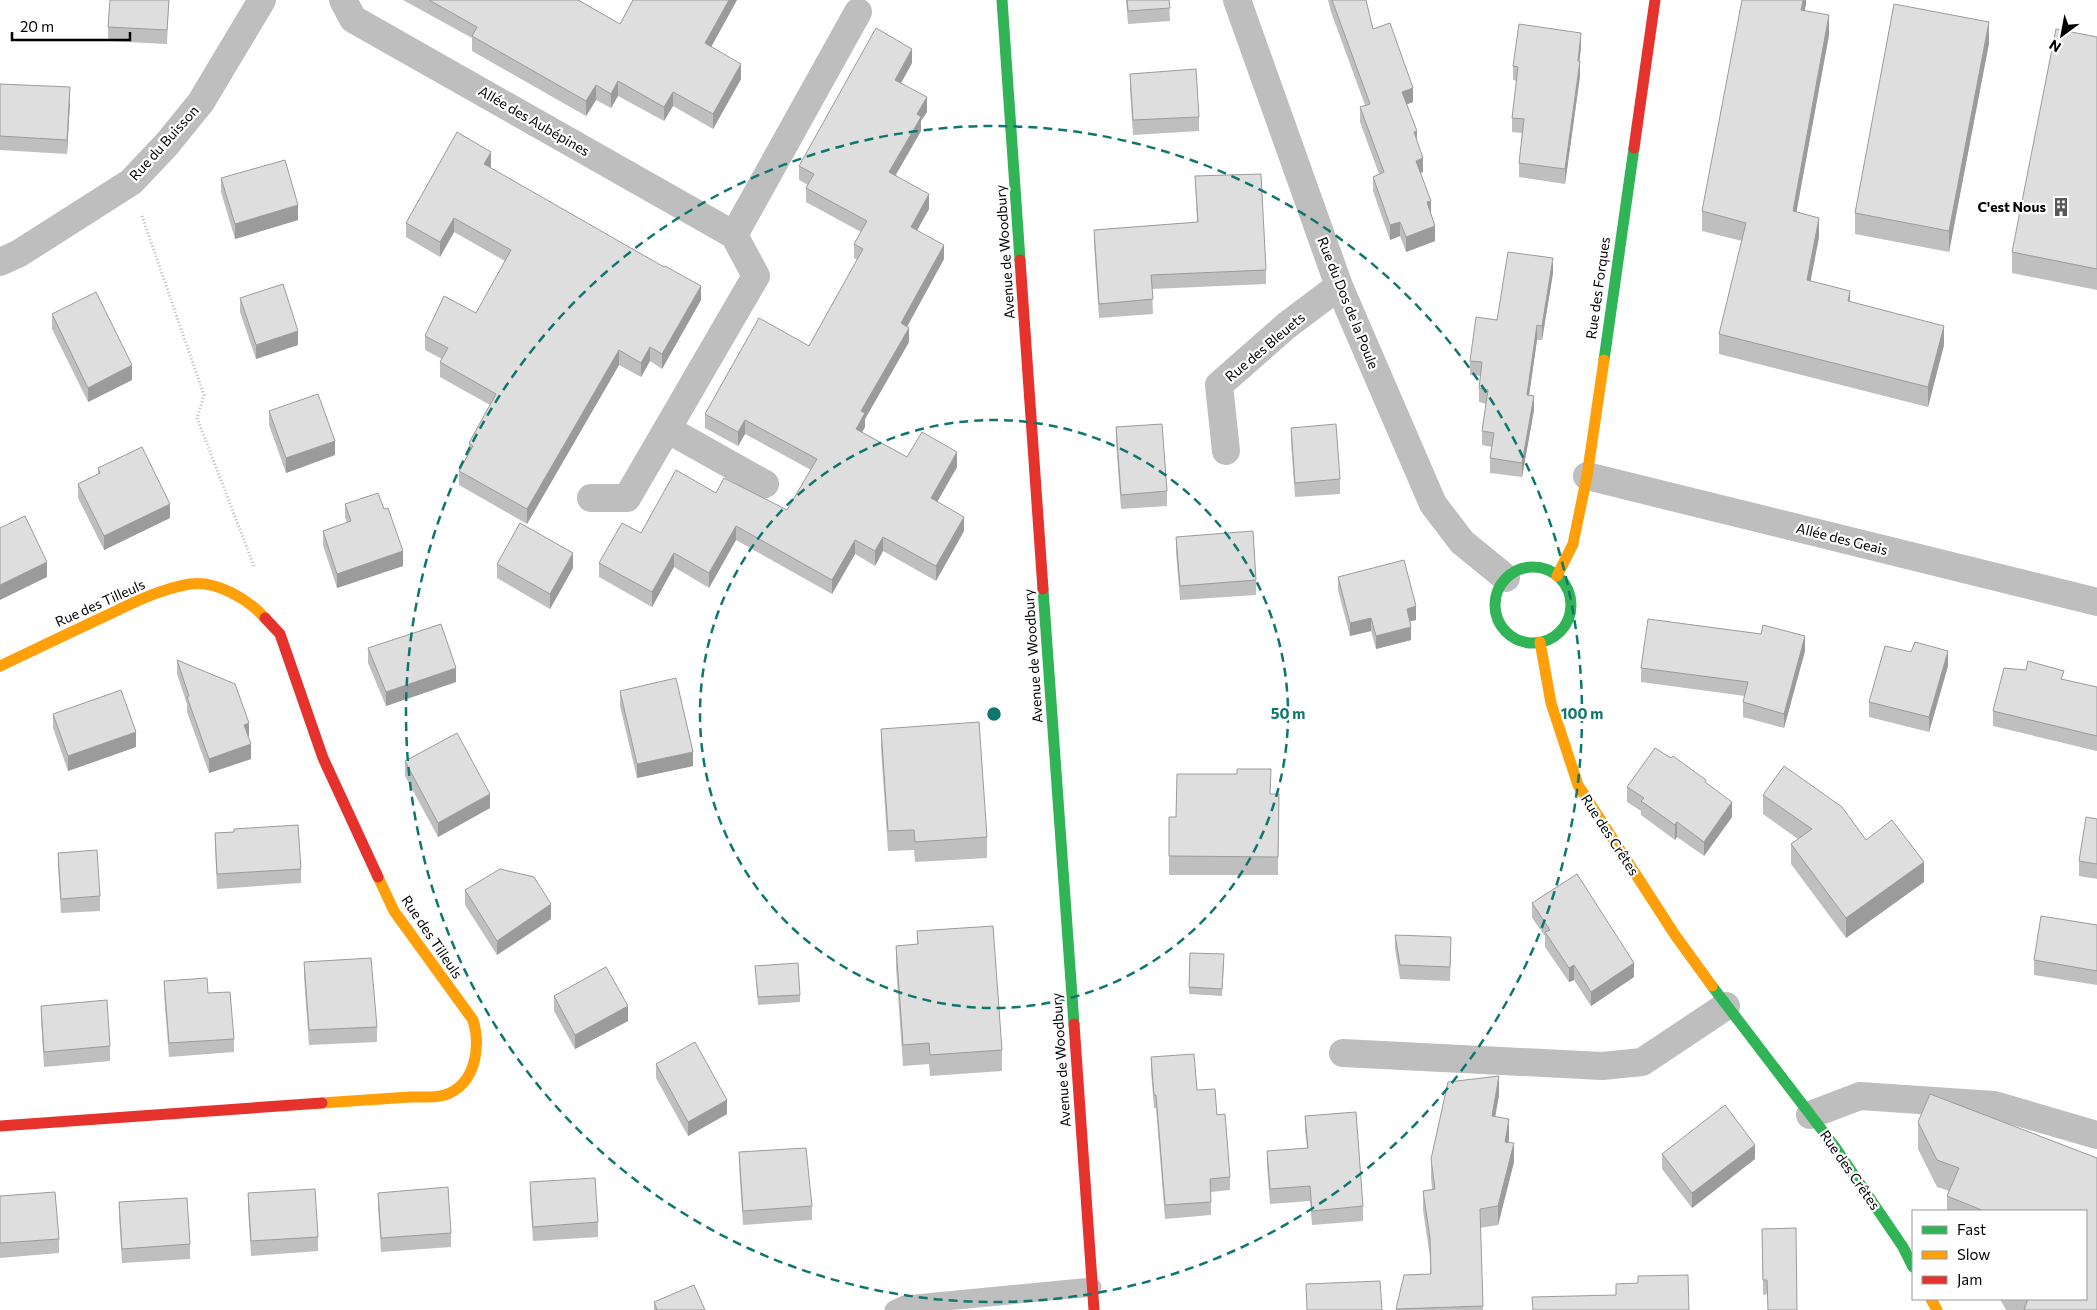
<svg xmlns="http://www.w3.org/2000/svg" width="2097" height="1310" font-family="Commissioner,sans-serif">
<rect width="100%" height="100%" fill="#fff"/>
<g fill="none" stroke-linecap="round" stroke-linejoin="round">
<path stroke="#b9b9b9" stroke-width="3" stroke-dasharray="1 2.5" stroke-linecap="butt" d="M142,216L204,395L197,418L254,566"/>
<path stroke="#bebebe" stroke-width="19" d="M894,1310L905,1305L1092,1287"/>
<path stroke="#bebebe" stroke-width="28" d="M343,0L353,19L734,235L756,276L627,498H591
M1237,0L1339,286L1433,504L1462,542L1506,578
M734,235L858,12
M0,262L18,254L131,182L167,144L201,102L262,0
M667,429L765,484
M1226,451L1219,385L1286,326L1339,286
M1587,476L2097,602
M1343,1053L1602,1066L1642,1062L1726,1006
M1810,1115L1860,1096L1994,1105L2097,1135"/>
<path stroke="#30b455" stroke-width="11" d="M1002,0L1020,260
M1604,360L1634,148
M1495 605a38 38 0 1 1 76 0a38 38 0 1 1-76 0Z
M1043,589L1074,1024
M1712,986L1835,1147L1903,1247L1913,1267"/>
<path stroke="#ff9f0a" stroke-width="11" d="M1557,576L1573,544L1587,476L1604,360
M1540,642L1551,703L1578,785L1675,935L1712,986
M0,666C34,650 67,634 101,618C129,605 159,589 190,584C216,580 248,599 265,618
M322,1103C352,1101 381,1099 410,1097C421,1097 435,1098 445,1095C476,1084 481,1047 473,1020L394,911L378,877
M1931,1299L1937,1310"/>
<path stroke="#e5322d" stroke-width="11" d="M1634,148L1655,0
M1020,260L1043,589
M265,618L280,634L323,758L378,877
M1074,1024L1094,1310
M0,1126L322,1103"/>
</g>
<path fill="#bfbfbf" d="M169,0L167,44L108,41V27Z
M403,0H579L620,24L633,0H737L711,47L741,79L713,129L673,106L664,121L618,96L611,108L596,100L586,116L472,51V38Z
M1126,0H1169L1170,21L1128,24Z
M1328,0H1366L1373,29L1413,102L1407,104L1417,140L1423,172L1420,173L1431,214L1435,241L1406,252L1400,236L1390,240L1373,191V177L1379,174L1360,122V107L1365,105L1331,12Z
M1806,0L1805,11L1829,35L1796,212L1819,237L1810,281L1850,302L1944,345L1928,407L1719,354V334L1742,241L1702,231V211Z
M2097,37V290L2012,273V252Z
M1989,43L1949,252L1855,234V213Z
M1581,47L1579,61L1580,76L1565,184L1519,177V163L1522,133L1512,132V118L1517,81L1513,80V66Z
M912,63L901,83L927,112L921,121V131L896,175L929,209L917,230L944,259L906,327L909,342L865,419V427L862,432L907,457L957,467L937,502L964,531L936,581L883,551L875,566L855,554L832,594L736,540L709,588L674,567L652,607L599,577V563L641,533L716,493L787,510L811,470L745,434L738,446L705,428V414L809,346L857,260L854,258V244L861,232L806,202V188L808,185L799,180V166Z
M1130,74L1199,117V131L1133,135L1130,88Z
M0,84L70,102L67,154L0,150Z
M491,166L490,168L701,300L662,369L650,361L641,377L619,365L527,524L459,485V471L469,452V443L490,405L440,377V362L442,359L425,350V336L476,313L505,261L454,232L440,257L406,237V223Z
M1195,176L1266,270V284L1152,289L1153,314L1099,318L1094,244V230L1197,222Z
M221,178L298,220L235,239L221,192Z
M1553,273L1542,340H1537L1529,395L1534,410L1522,477L1490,473V458L1492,447L1482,445V431L1486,404L1479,402V388L1481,376L1470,375V361L1497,320Z
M240,298L298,345L256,359L240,312Z
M52,314L132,380L88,402L52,329Z
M269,411L335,455L286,473L269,425Z
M1116,427L1167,491V506L1121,509L1116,442Z
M1291,428L1340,479V494L1295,497L1291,442Z
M98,468L170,518L104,550L78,498V484L98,474Z
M345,504L384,509L403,566L337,588L323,545V531L347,522L345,518Z
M1176,537L1256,580V595L1180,600L1176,552Z
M497,564L573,568L550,609L497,578Z
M1338,577L1416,620L1410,621L1411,640L1376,649L1371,631L1350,636L1338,590Z
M368,648L456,682L386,706L368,663Z
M1805,651L1784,728L1743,717V702L1745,696L1641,682V668Z
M177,660L249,738L251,759L209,773L187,712V704L177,674Z
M1948,666L1929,732L1869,717V702Z
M2064,680L2097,687V751L1993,726V711Z
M620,691L693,766L637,778L620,706Z
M53,714L136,747L68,771L53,728Z
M881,729L987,837V858L915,862L914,850L888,851L881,749Z
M405,761L490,808L438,837L405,776Z
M1706,784L1732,817L1704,856L1677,837L1675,840L1641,815V811L1627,802V787Z
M1271,794H1279L1278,875H1169V817H1176Z
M1763,795L1866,840L1924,882L1846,938L1791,864V844L1798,839L1763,814Z
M2097,819V879L2079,876V861Z
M234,832L301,869V883L217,889L215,847V833Z
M58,853L100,896V911L61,913L58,867Z
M465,890L551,919L497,955L465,905Z
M1532,903L1634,977L1591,1006L1574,980L1569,982L1545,947V936L1532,918Z
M2097,925V985L2034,975V960Z
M917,931L1002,1050V1071L930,1076L929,1064L903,1066L896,967V946L917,944Z
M1395,935L1451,951L1450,981L1400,979L1395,949Z
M304,962L377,1027V1042L309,1045L304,977Z
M1224,962L1222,996L1189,994V987Z
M755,966L800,995V1002L758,1005Z
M164,981L208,993L234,1039V1052L169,1057L164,994Z
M554,996L628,1021L575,1049L554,1011Z
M41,1006L110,1046V1061L44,1067L41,1020Z
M1151,1057L1197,1090L1217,1115L1230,1177V1190L1211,1192V1215L1165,1219L1156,1108H1154L1151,1071Z
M656,1064L727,1114L688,1136L656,1078Z
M1930,1094L2097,1158V1310H2006L2000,1299H2086V1211H1947V1196L1949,1191L1937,1187L1918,1149V1122Z
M1499,1095L1495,1116L1509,1138V1142L1514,1162L1498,1225L1480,1228L1483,1310H1396L1404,1275L1430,1274V1257L1423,1210V1191L1432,1189L1431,1178V1159Z
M1305,1116L1363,1206V1221L1312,1225L1310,1201L1270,1204L1267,1166V1151L1307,1148L1305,1131Z
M739,1152L812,1206V1220L743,1225L739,1167Z
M1662,1154L1755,1159L1692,1208L1662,1169Z
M530,1182L598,1222V1237L533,1241L530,1197Z
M248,1193L318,1237V1251L251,1256L248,1208Z
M378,1193L451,1233V1247L381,1252L378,1207Z
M0,1196L59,1239V1253L0,1258Z
M119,1202L190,1244V1259L122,1263L119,1217Z
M1762,1229L1797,1310H1768L1767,1294L1763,1295Z
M654,1302L705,1310H654Z"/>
<path fill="#9b9b9b" d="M729,0H737L705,58V43Z
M1803,0H1806V3L1801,30V10Z
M1829,15V35L1793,231V211Z
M1989,22V43L1949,252V231Z
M1581,33V47L1578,75V61Z
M912,49V63L895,94V80Z
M1580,61V76L1565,184V169Z
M741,64V79L713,129V114Z
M618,81V96L611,108V94Z
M596,85V100L586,116V101Z
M70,87V102L67,154V140Z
M1413,88V102L1402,106V92Z
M673,92V106L664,121V107Z
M927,97V112L921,121V131L889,186V172L917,114Z
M1417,131V145L1414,132Z
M491,152V166L484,179V164Z
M1423,158V172L1416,175V161Z
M929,194V209L911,241V227Z
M1431,201V216L1427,202Z
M298,205V220L235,239V224Z
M454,218V232L440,257V242Z
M1819,218V237L1807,300V280Z
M1400,222V236L1390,240V225Z
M1435,226V241L1406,252V237Z
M944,245V259L901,338V323Z
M1553,258V273L1542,340V326Z
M701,286V300L662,369V354Z
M1850,291V311L1848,301Z
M1537,325V340L1527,409V395Z
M1944,326V345L1928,407V387Z
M909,328V342L865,419V427L856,443V429L861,411Z
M298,331V345L256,359V345Z
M650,347V361L641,377V363Z
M619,350V365L527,524V509Z
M132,365V380L88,402V388Z
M1534,396V410L1522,477V463Z
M745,420V434L738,446V432Z
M335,441V455L286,473V458Z
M957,452V467L931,513V498Z
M170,504V518L104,550V536Z
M964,517V531L936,581V566Z
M736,526V540L709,588V573Z
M883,537V551L875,566V551Z
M855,540V554L832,594V580Z
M403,551V566L337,588V574Z
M573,553V568L550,609V594Z
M674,553V567L652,607V592Z
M47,562V577L0,600V585Z
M1416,606V620L1407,622V609Z
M1371,618V631L1350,636V623Z
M1411,627V640L1376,649V636Z
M1805,636V651L1784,728V714Z
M1948,651V666L1929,732V717Z
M456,668V682L386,706V692Z
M249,723V738L244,725Z
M136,732V747L68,771V756Z
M251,744V759L209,773V759Z
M693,752V766L637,778V764Z
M490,794V808L438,837V823Z
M1732,802V817L1704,856V842Z
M1677,822V837L1675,840V825Z
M1924,862V882L1846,938V918Z
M551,904V919L497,955V941Z
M1634,963V977L1591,1006V992Z
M1574,965V980L1569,982V968Z
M628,1006V1021L575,1049V1035Z
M1499,1076V1095L1492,1135V1116Z
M727,1100V1114L688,1136V1122Z
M1509,1119V1138L1505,1161V1142Z
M1514,1143V1162L1498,1225V1206Z
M1755,1145V1159L1692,1208V1193Z"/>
<path fill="#dedede" stroke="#9b9b9b" d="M110,0H169L167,30L108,27Z
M429,0H578L620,24L633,0H729L705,43L741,64L713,114L673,92L664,107L618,81L611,94L596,85L586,101L472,36L477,27Z
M1127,0H1169L1170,8L1128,11Z
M1332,0H1366L1373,29L1390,23L1413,88L1402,92L1417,131L1414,132L1423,158L1416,161L1431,201L1427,202L1435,226L1406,237L1400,222L1390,225L1373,177L1384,172L1360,107L1370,104Z
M1742,0H1803L1801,10L1829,15L1793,211L1819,218L1807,280L1850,291L1848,301L1944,326L1928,387L1719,334L1746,223L1702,211Z
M1894,4L1989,22L1949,231L1855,213Z
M1519,24L1581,33L1578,61H1580L1565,169L1519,163L1524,119L1512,118L1518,67L1513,66Z
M876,28L912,49L895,80L927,97L917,114L921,117L889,172L929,194L911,227L944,245L901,323L909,328L861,411L865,413L856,429L907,457L922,432L957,452L931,498L964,517L936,566L883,537L875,551L855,540L832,580L736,526L709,573L674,553L652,592L599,563L622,523L641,533L676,470L716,493L724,478L787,510L817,459L745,420L738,432L705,414L759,318L809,346L863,249L854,244L867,221L806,188L814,174L799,166Z
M2056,29L2097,37V269L2012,252Z
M1196,69L1199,117L1133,120L1130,74Z
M0,84L70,87L67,140L0,136Z
M457,132L491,152L484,164L664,267L665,266L701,286L662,354L650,347L641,363L619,350L527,509L459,471L473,446L469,443L496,394L440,362L448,348L425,336L444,296L476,313L511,250L454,218L440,242L406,223Z
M285,160L298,205L235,224L221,178Z
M1261,174L1266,270L1151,275L1153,299L1099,304L1094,230L1198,222L1195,176Z
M1508,252L1553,258L1542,326L1537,325L1527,395L1534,396L1522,463L1490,458L1494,433L1482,431L1488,390L1479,388L1482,362L1470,361L1476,317L1497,320Z
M283,284L298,331L256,345L240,298Z
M96,292L132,365L88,388L52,314Z
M318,394L335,441L286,458L269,411Z
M1162,424L1167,491L1121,495L1116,427Z
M1336,424L1340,479L1295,483L1291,428Z
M142,447L170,504L104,536L78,484L100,473L98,468Z
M378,493L384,509L388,508L403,551L337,574L323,531L351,521L345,504Z
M25,516L47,562L0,585V528Z
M520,523L573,553L550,594L497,564Z
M1253,531L1256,580L1180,586L1176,537Z
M1404,560L1416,606L1407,609L1411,627L1376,636L1371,618L1350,623L1338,577Z
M1648,619L1761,634L1763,625L1805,636L1784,714L1743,702L1748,682L1641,668Z
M441,624L456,668L386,692L368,648Z
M1915,642L1948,651L1929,717L1869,702L1885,646L1911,652Z
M177,660L235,684L249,723L244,725L251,744L209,759L187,697L189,696Z
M2028,661L2064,671L2061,679L2097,687V736L1993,711L2004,668L2026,670Z
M676,678L693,752L637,764L620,691Z
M121,690L136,732L68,756L53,714Z
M979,722L987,837L915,842L914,830L888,831L881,729Z
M457,733L490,794L438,823L405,761Z
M1655,748L1671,758L1673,756L1706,780L1705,782L1732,802L1704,842L1677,822L1675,825L1641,801L1644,798L1627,787Z
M1784,766L1842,807L1866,840L1892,820L1924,862L1846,918L1791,844L1812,829L1763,795Z
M1237,769H1271L1270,794H1279L1278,857L1169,856V817H1176L1177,774H1237Z
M2086,817L2097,819V864L2079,861Z
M298,825L301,869L217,874L215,833L234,832V829Z
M97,850L100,896L61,899L58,853Z
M500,869L534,877L551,904L497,941L465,890Z
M1577,874L1634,963L1591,992L1574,965L1569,968L1545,932L1550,930L1532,903Z
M2041,916L2097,925V971L2034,960Z
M993,926L1002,1050L930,1055L929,1043L903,1045L896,946L918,944L917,931Z
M1395,935L1451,937L1450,967L1400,965Z
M1190,953L1224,954L1222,989L1189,987Z
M371,958L377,1027L309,1030L304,962Z
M798,963L800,995L758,997L755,966Z
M606,967L628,1006L575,1035L554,996Z
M207,978L208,993L230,992L234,1039L169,1043L164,981Z
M107,1000L110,1046L44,1052L41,1006Z
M695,1042L727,1100L688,1122L656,1064Z
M1194,1054L1197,1090L1215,1089L1217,1115L1225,1114L1230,1177L1210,1179L1211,1202L1165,1205L1156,1095H1154L1151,1057Z
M1499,1076L1492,1116L1509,1119L1505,1142L1514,1143L1498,1206L1480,1209L1483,1306L1396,1309L1404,1275L1431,1274L1430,1238L1423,1191L1435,1189L1431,1159L1448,1082Z
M1930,1094L2097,1158V1310H2024L2028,1299H2086V1211H1984L1947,1196L1959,1168L1937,1160L1918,1122Z
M1725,1105L1755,1145L1692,1193L1662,1154Z
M1356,1112L1363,1206L1312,1211L1310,1186L1270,1189L1267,1151L1308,1148L1305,1116Z
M806,1148L812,1206L743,1211L739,1152Z
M595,1178L598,1222L533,1227L530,1182Z
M448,1187L451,1233L381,1238L378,1193Z
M315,1189L318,1237L251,1241L248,1193Z
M55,1192L59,1239L0,1243V1196Z
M187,1198L190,1244L122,1249L119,1202Z
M1796,1228L1797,1310H1768L1767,1280H1763L1762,1229Z
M1688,1275L1689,1310H1533L1532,1297L1616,1295V1284L1638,1283V1276Z
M1380,1281L1382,1310H1307L1306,1284Z
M694,1285L705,1310H657L654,1302Z"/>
<g fill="none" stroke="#0f766e" stroke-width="2.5" stroke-dasharray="9 6">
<circle cx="994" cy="714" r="294"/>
<circle cx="994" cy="714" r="588"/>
</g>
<defs>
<g id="building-bare" transform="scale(1.5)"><path d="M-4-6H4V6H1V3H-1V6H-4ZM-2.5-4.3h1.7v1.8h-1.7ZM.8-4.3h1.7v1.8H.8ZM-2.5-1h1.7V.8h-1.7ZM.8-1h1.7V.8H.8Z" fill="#595959" stroke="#fff" stroke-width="2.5" paint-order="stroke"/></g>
</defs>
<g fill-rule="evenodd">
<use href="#building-bare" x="2061" y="207"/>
</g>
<g text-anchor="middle" stroke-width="4.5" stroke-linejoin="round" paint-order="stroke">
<g font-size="14" fill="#000" stroke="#fff">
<text transform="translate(534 121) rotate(30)" y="5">Allée des Aubépines</text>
<text transform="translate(164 143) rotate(-48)" y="5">Rue du Buisson</text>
<text transform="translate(1005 252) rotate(-94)" y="5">Avenue de Woodbury</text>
<text transform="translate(1598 288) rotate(-82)" y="5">Rue des Forques</text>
<text transform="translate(1348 303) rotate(68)" y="5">Rue du Dos de la Poule</text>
<text transform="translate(1265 347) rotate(-40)" y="5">Rue des Bleuets</text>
<text transform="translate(1842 539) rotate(14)" y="5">Allée des Geais</text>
<text transform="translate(100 603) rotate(-24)" y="5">Rue des Tilleuls</text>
<text transform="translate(1033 656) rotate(-94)" y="5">Avenue de Woodbury</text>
<text transform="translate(1610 835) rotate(57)" y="5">Rue des Crêtes</text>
<text transform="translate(432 937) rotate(56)" y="5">Rue des Tilleuls</text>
<text transform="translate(1061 1060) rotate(-94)" y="5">Avenue de Woodbury</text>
<text transform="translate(1850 1170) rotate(55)" y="5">Rue des Crêtes</text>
</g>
<g font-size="14" font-weight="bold" fill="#000" stroke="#fff" text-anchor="end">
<text x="2046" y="212">C'est Nous</text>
</g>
</g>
<circle cx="994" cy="714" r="8" fill="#0f766e" stroke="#fff" stroke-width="2.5"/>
<g font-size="15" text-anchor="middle" font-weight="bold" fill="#0f766e" stroke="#fff" stroke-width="4.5" stroke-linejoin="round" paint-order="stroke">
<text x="1288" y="719">50 m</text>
<text x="1582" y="719">100 m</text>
</g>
<rect x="1912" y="1210" width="175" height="90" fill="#ffffff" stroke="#999999"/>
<rect x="1922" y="1226" width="25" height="8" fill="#30b455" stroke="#999999"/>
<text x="1957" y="1235" font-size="15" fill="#000000">Fast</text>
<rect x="1922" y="1251" width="25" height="8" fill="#ff9f0a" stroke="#999999"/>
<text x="1957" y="1260" font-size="15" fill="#000000">Slow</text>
<rect x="1922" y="1276" width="25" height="8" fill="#e5322d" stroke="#999999"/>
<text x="1957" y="1285" font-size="15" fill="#000000">Jam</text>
<g transform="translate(2062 35) rotate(212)" stroke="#ffffff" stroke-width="4" paint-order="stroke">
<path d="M0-4L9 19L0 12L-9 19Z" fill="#000000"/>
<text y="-8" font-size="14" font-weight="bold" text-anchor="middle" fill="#000000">N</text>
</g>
<path d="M12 32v8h118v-8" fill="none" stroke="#000000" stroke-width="2.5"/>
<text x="20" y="32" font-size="15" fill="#000000" stroke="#ffffff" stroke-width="4" paint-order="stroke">20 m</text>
</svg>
